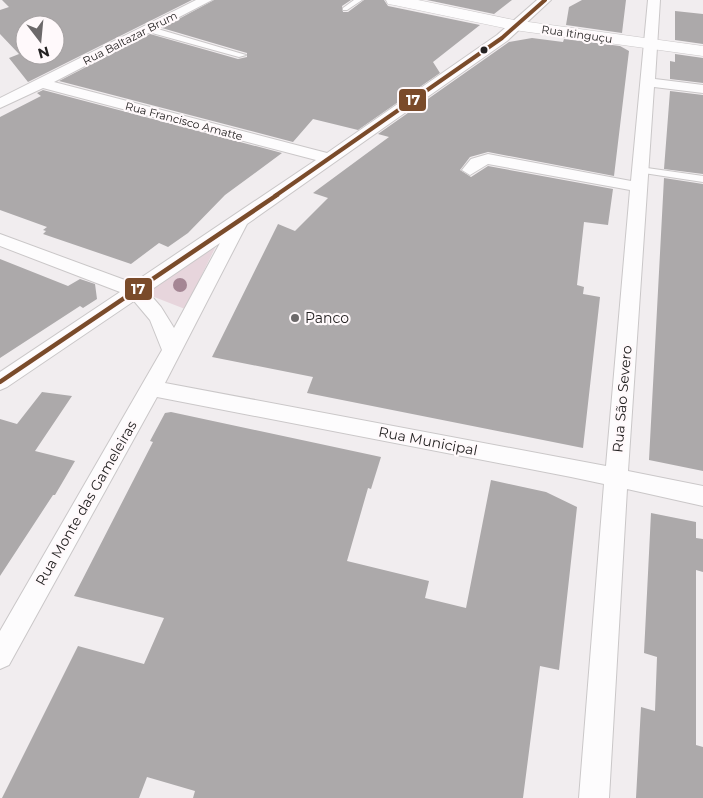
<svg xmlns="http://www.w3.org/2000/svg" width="703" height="798" font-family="Montserrat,sans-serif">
<rect width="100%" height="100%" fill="#f1edef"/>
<path fill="#e7d5dc" d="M216,246L185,309L144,293Z"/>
<path fill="#aca9aa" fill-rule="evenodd" d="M2,0H192L28,82L9,58L19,54L0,34V10L9,7ZM25,25H55V55H25Z
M214,0H351L342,6L343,12H348L364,0H384L388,6L480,25L433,62L440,73L358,130L313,119L293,142L59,81L150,34L238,59L247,57V53L162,28Z
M427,0H512L494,14Z
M582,0H626L622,33L566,25L569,7Z
M675,11L703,14V44L675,40Z
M532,38L563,42L564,39L620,46L629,51L614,176L488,152L470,157L460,170L471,177L488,166L613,189L608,225L584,222L577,285L584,287L583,294L600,297L583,448L307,393L313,377L212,357L278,224L295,231L328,198L313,193L389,137L378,134L509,42Z
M675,54L703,58V83L670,79V61L675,62Z
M43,90L282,153L225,195L188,233L168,247L159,243L131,264L43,234L46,231L43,230L47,227L0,210V117L41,96L37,93Z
M670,91L703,95V174L664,169Z
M664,178L703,184V471L649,460Z
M0,259L68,286L80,279L95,284L97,299L83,308L80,306L0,358Z
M42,392L72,396L35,451L75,461L55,495H53L0,576V419L17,424Z
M171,412L381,457L371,489L368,488L347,561L429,581L425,598L466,608L491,480L546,492L577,507L559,670L540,666L523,798H193L195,791L147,777L139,798H2L78,646L144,664L164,618L74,596L153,442L150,441L165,413Z
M651,513L696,522V538L703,539V572L696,570V745L703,747V798H636L641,707L655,711L657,657L644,653Z"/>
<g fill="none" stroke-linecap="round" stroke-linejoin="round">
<g stroke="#cac7c8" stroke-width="2">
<path id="service" d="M354,0H362L347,10H343V8Z
M145,27H151L246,55L239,57L145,31Z
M640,167L703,176V182L637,172L636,170Z"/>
</g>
<g stroke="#cac7c8" stroke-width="2">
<path id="minor" d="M196,0H212L54,82L327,153L497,35L537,0H551L507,41L247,224L165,383L606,466L630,190L488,164L470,175L462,170L471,159L488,154L631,181L648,0H660L655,79L703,85V93L654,87L628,471L703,486V506L627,489L609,798H579L604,484L571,477L157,397L9,665L0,669V631L162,350L150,320L134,301L7,387L0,390V372L120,292L0,246V234L133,283L316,160L43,88L0,108V98ZM220,243L174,328L161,307L148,292Z"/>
</g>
<g stroke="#cac7c8" stroke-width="1">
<path id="secondary" d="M386,0H418L514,20L703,46V56L514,30L394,5L388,4Z"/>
</g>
<use href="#service" fill="#fdfcfd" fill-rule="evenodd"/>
<use href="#minor" fill="#fdfcfd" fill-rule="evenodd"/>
<use href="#secondary" fill="#fdfcfd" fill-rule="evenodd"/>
<g stroke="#fff9fb" stroke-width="6">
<path id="bus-1-far1" d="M275,196L502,38L545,0"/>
</g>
<g stroke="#fff9fb" stroke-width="8">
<path id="bus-1" d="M0,382L277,195"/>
</g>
<use href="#bus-1-far1" stroke="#7a4b2a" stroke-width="4"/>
<use href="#bus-1" stroke="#7a4b2a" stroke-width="4.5"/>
</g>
<circle fill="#a58694" cx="180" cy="285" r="7"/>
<circle fill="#242222" stroke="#fff9fb" stroke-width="2" cx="484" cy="50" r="4.5"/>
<circle fill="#6c696a" stroke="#fff9fb" stroke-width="2" cx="295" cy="318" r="5"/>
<g text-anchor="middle" stroke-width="4.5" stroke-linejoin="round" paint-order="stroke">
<g font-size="11" fill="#242222" stroke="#fff9fb">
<text transform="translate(577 34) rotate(8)" y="4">Rua Itinguçu</text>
<text transform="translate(130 38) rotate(-27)" y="4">Rua Baltazar Brum</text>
<text transform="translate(184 121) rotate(15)" y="4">Rua Francisco Amatte</text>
</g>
<g font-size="14" fill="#242222" stroke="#fff9fb" text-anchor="start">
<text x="305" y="323">Panco</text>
</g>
<g font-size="14" fill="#242222" stroke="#fff9fb">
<text transform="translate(622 399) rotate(-85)" y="5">Rua São Severo</text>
<text transform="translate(428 441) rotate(11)" y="5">Rua Municipal</text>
<text transform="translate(86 503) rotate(-60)" y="5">Rua Monte das Gameleiras</text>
</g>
</g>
<g stroke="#fff9fb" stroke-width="2">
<rect x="398" y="88" width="29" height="24" rx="5" fill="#7a4b2a"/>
<rect x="124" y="277" width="29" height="24" rx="5" fill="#7a4b2a"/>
</g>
<g font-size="14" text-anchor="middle" font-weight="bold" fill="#fff">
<text x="413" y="105">17</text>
<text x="138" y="294">17</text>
</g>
<g transform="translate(40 40) rotate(164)"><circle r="24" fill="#fff9fb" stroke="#a7a3a4"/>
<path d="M0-4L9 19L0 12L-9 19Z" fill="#6c696a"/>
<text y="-8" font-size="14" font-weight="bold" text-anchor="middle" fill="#242222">N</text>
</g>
</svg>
